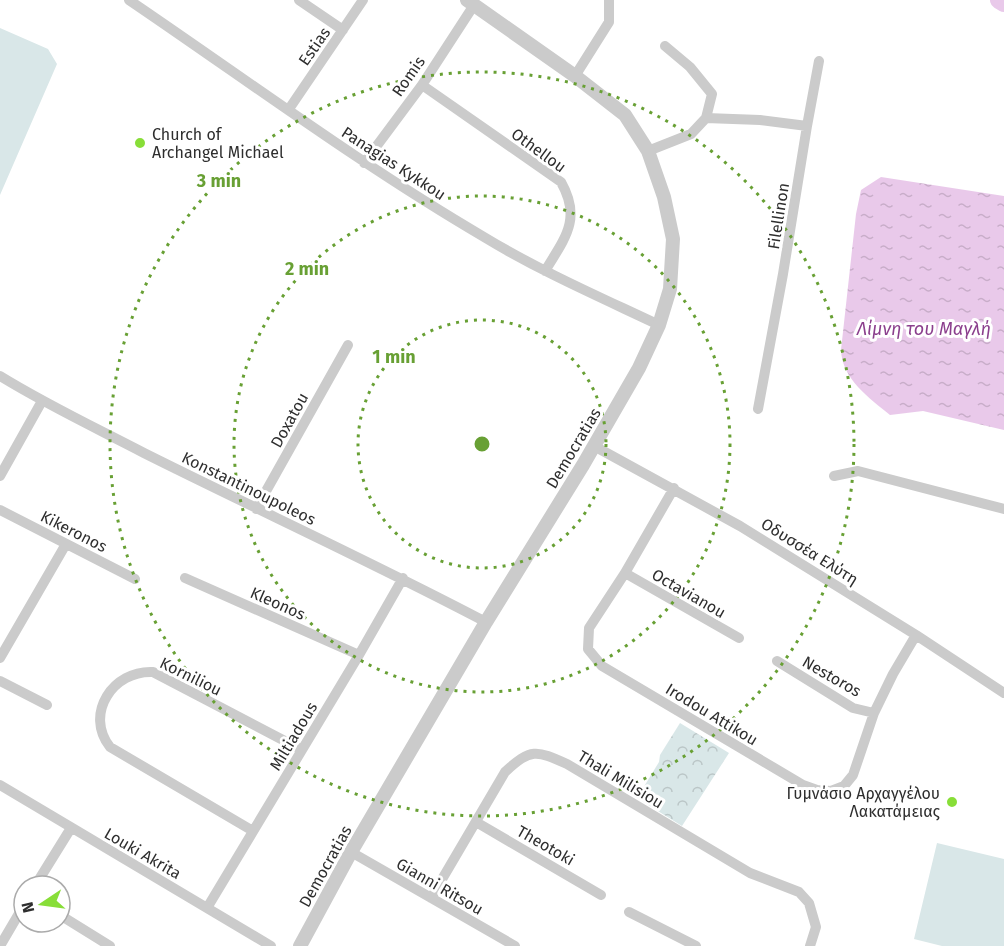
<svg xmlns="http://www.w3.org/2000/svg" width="1004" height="946" font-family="'Fira Sans',sans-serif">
<defs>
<pattern id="park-crowns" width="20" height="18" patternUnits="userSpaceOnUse" patternTransform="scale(1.5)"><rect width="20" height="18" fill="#d9e7e8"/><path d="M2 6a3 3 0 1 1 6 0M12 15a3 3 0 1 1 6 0" fill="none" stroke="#bbc6c7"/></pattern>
<pattern id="water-ripples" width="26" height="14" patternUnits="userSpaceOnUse" patternTransform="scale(1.5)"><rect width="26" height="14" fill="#e9c9ea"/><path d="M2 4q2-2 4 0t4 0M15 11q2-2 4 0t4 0" fill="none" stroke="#c8adc9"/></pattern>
</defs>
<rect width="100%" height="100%" fill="#fff"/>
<path fill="url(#park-crowns)" d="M680,723L729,753L682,826L637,798L659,762L660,755Z"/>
<path fill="#d9e7e8" d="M0,28L48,49L57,64L0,195Z
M937,843L1004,859V946H942L914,939Z"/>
<path fill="url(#water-ripples)" d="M881,177L1004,196V430L923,411L890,415C869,398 842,379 841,350L856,214L861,190Z"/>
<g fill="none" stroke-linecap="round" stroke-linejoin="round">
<path stroke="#e9c9ea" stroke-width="18" d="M999,0L1004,3"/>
<path stroke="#cbcbcb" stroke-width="10" d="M129,0C247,80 361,165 484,237C540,271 600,297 659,325
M299,0L343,30
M575,76L609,22V0
M422,85L561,182C582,219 565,238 545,271
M289,109L363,0
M706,118L760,120L807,126L783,274L758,409
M807,126L819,61
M648,151L691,134L706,118L712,94L690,67L665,46
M364,163L422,85L474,5
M0,376C47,405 96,428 144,453C258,510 374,563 486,622
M594,446L740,526L916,635L1004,693
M0,476L42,401
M834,476L858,471L1004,509
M674,488L625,573L589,628L588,649L602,666L803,785L817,790L831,791L844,786L853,775L874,713L893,674L916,635
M256,509L348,345
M0,510L135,579
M625,573L739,638
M185,578L359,655
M0,658L66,544
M777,661L853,708L874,713
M0,681L47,705
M0,785L271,946
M476,822L601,895
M253,831L110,747C84,714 113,670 153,672L302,750
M351,852L515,946
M35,886L71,828
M431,898L505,772C531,748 536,750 567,764L750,873L799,892L809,903L816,927L810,946
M207,908L359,655L403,578
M629,912L696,946
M60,915L110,946
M0,946L24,905"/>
<path stroke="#cbcbcb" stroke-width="14" d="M300,946L351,852L486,622L583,465L639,368L659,325L670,289L673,239L664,197L648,151L625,115L575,76L467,0"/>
</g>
<g fill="none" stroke="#68a034" stroke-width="3" stroke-dasharray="3 6">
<circle cx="482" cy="444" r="124"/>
<circle cx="482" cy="444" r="248"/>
<circle cx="482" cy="444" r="372"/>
</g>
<g fill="#88de38" stroke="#fff" stroke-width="2">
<circle cx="140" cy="143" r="6"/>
<circle cx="952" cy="802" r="6"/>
</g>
<g text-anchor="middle" stroke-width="6" stroke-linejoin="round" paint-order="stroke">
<g font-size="16" fill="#2e2e2e" stroke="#fff">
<text transform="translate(314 46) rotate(-55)" y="6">Estias</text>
<text transform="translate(408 76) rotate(-55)" y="6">Romis</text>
<text transform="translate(539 150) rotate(36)" y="6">Othellou</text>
<text transform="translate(394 163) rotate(33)" y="6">Panagias Kykkou</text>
<text transform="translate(778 216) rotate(-81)" y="6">Filellinon</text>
<text transform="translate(289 420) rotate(-61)" y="6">Doxatou</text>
<text transform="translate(573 448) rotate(-59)" y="6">Democratias</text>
<text transform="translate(249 488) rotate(26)" y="6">Konstantinoupoleos</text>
<text transform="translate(74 531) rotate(27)" y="6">Kikeronos</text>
<text transform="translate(810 551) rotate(32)" y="6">Οδυσσέα Ελύτη</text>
<text transform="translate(689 593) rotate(30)" y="6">Octavianou</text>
<text transform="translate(278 603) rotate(24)" y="6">Kleonos</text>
<text transform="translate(191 676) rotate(26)" y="6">Korniliou</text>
<text transform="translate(832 676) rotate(30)" y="6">Nestoros</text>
<text transform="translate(712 714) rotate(31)" y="6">Irodou Attikou</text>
<text transform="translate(293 736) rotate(-59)" y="6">Miltiadous</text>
<text transform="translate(621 779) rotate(31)" y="6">Thali Milisiou</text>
<text transform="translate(546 845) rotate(30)" y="6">Theotoki</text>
<text transform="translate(143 853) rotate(30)" y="6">Louki Akrita</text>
<text transform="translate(325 866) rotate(-61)" y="6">Democratias</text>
<text transform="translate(440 886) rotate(30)" y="6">Gianni Ritsou</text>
</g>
<g font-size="16" fill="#2e2e2e" stroke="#fff" text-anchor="start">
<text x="152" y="140">Church of<tspan x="152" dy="18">Archangel Michael</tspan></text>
<text x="940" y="799" text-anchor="end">Γυμνάσιο Αρχαγγέλου<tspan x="940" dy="18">Λακατάμειας</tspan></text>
</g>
<g font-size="18" font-style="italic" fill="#8b3f8d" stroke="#fff">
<text x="924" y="335">Λίμνη του Μαγλή</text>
</g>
</g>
<circle cx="482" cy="444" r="9" fill="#68a034" stroke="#fff" stroke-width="3"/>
<g font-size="18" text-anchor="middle" font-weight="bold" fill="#68a034" stroke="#fff" stroke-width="6" stroke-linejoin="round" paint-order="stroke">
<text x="219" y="187">3 min</text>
<text x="307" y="275">2 min</text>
<text x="394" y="363">1 min</text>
</g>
<g transform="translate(42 904) rotate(257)"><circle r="28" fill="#ffffff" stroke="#ababab" stroke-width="1.5"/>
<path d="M0-4.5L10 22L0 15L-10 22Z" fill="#88de38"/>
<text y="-9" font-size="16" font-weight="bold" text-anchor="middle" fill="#2e2e2e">N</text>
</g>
</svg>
